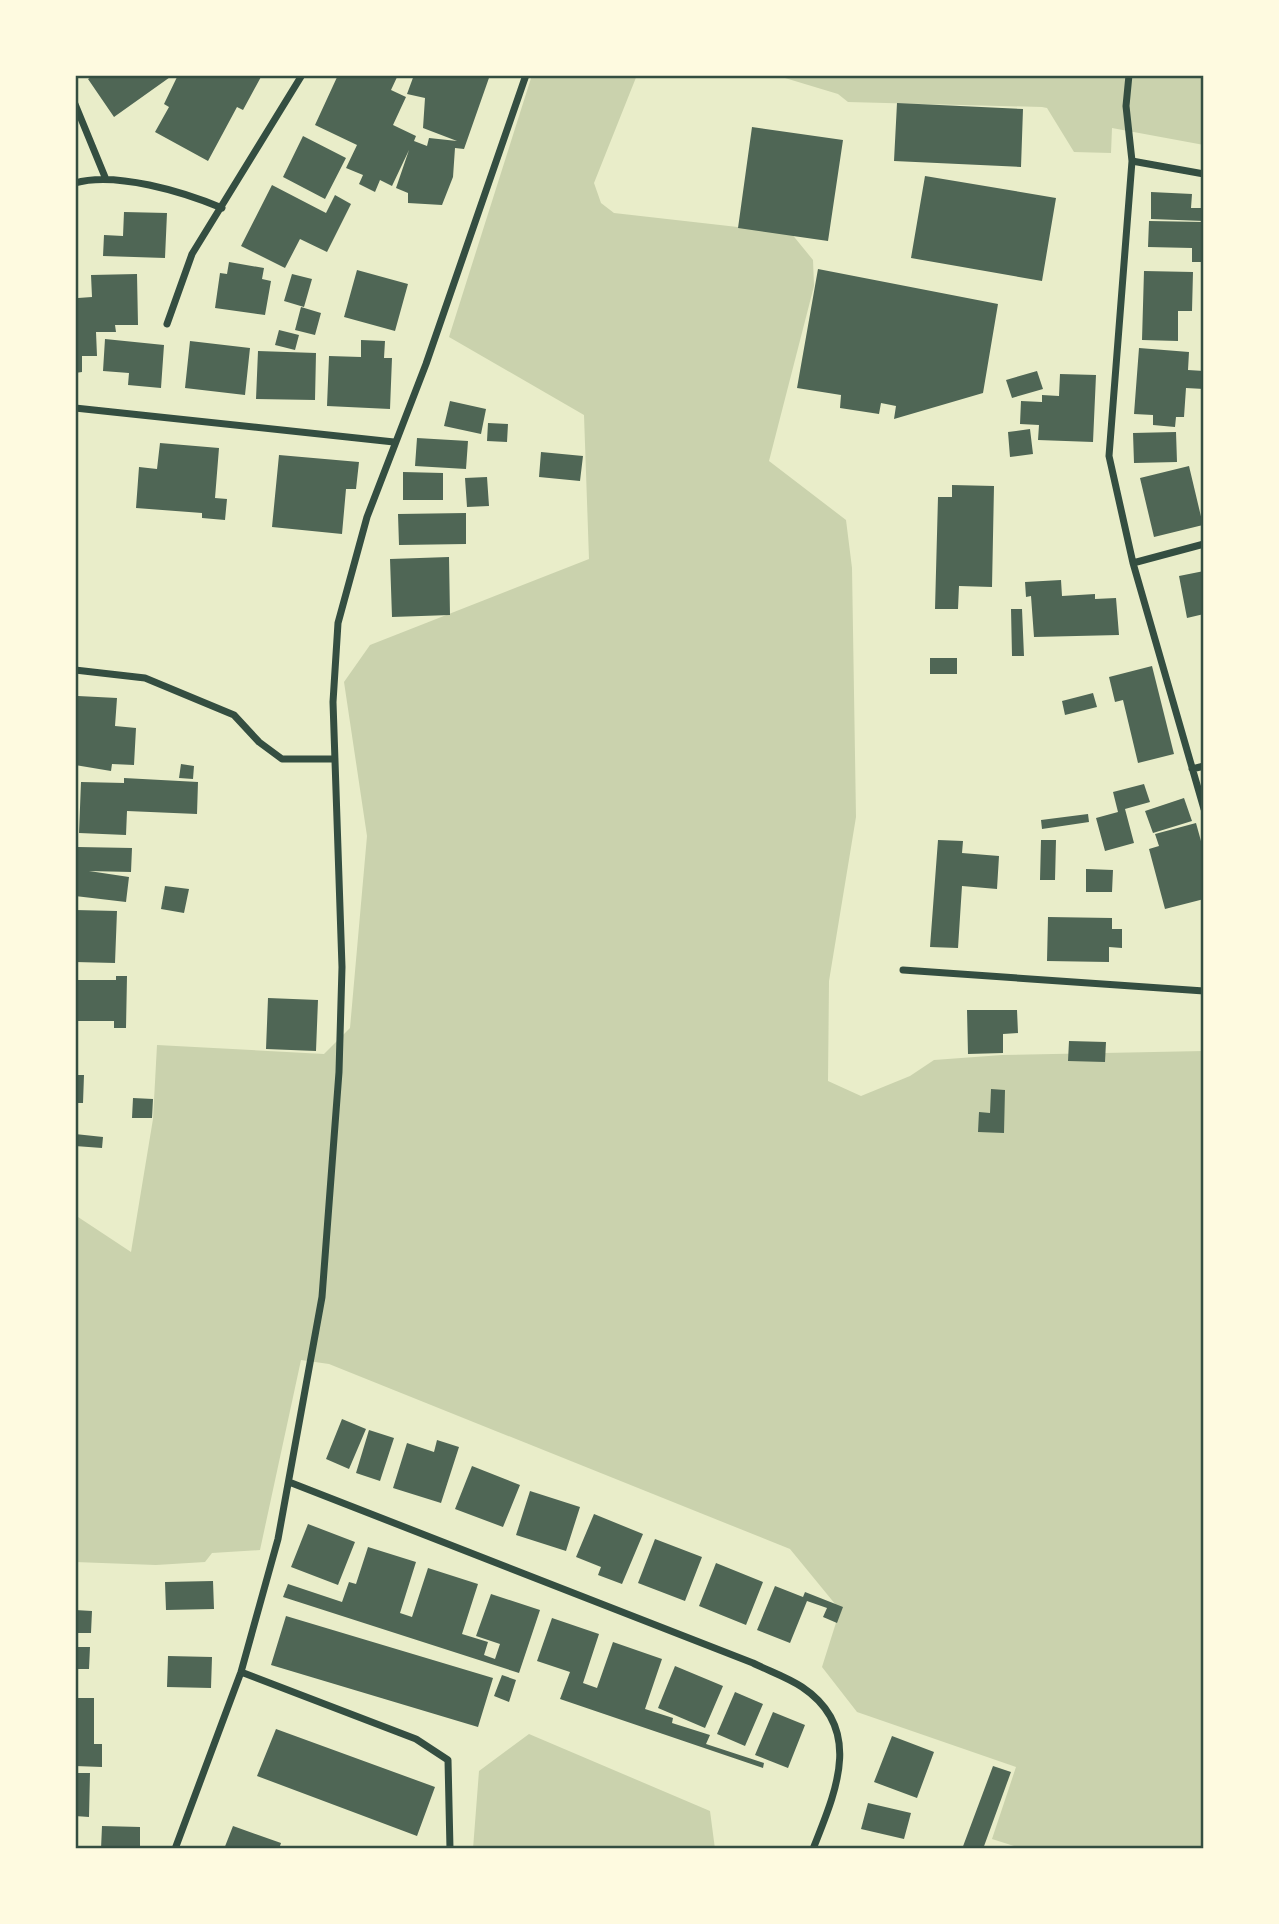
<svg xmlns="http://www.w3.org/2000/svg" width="1279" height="1924" font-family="Lato,sans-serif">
<rect width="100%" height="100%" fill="#e9edc9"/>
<path fill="#cad2ad" d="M532,75H637L594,183L601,203L614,213L791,233L813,260L814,286L769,461L846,520L852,568L856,817L829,981L828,1081L861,1096L910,1076L934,1060L1002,1055L1204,1051V1849H1024L992,1839L1016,1767L857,1712L822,1667L840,1610L790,1549L329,1364L301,1360L260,1550L212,1553L205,1562L156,1565L75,1562V1215L131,1252L153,1119L157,1045L324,1054L350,1028L367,836L344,682L370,645L589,559L584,415L449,337Z
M775,75H1204V145L1112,128L1111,153L1074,152L1047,108L1042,107L848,102L838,94Z
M529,1734L710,1811L715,1849H473L479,1771Z"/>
<path fill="#4f6655" d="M94,75H173L114,117L88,79Z
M178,75H262L243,110L237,107L208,161L155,132L169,107L164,104Z
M338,75H398L391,90L406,97L393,125L416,136L414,141L427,146L429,138L457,141L423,128L425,98L407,94L414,75H490L464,149L455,148L453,177L442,205L408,203V193L396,188L409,150L392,186L380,180L375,192L359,184L363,175L346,168L357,145L315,125Z
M897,103L1023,109L1021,167L894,161Z
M752,127L843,140L828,241L738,228Z
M303,136L346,158L325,199L283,177Z
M925,176L1056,198L1042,281L911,258Z
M272,185L326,213L335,195L351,204L327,252L300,239L285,268L241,246Z
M1151,192L1192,194L1191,208H1204V221L1151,219Z
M124,212L167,213L165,258L103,256L104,235L123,236Z
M1149,221L1204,222V262H1192V248L1148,247Z
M229,262L264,268L262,279L271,281L265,315L215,308L220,273L227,274Z
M818,269L998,304L983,393L894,419L896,406L881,403L879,414L840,408L841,395L797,388Z
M357,270L408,284L395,331L344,317Z
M1144,271L1193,272L1192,311H1178V341L1142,340Z
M78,274V298L92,297L91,275L137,274L138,325H115L116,332H96L97,356H82V372L75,373Z
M292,274L312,279L304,307L284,301Z
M301,307L321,313L315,335L295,330Z
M279,330L299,335L295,350L275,345Z
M105,339L164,345L161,388L128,385L129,373L103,371Z
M361,340L385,341L384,358H392L390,409L327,406L329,356L361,357Z
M190,341L250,348L245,395L185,388Z
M1139,348L1189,352L1188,370L1204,371V389L1186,388L1184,417H1176L1175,427L1153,425V415L1134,414Z
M258,351L316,353L315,400L256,399Z
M1037,371L1043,389L1012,398L1006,380Z
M1060,374L1096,375L1093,442L1038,440L1039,425L1020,424L1021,401L1042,402V395L1059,396Z
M450,401L486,409L481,434L444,426Z
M488,423L508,424L507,442L487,441Z
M1030,429L1033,454L1010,457L1008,432Z
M1176,432L1177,462L1134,463L1133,433Z
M417,438L468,441L466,469L415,466Z
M160,443L219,448L215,498L227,499L225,520L202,518V513L136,508L139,467L157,469Z
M541,452L583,456L580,481L539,477Z
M279,455L359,462L356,489H346L342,534L272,527Z
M1189,466L1203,525L1154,537L1140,478Z
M403,472L443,473V500H403Z
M487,477L489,506L467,507L465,478Z
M952,485L994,486L992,587L959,586L958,609H935L938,497H952Z
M466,513V544L399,545L398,514Z
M449,557L450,615L392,617L390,559Z
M1204,571V614L1187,618L1179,576Z
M1061,580L1062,596L1095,594V599L1116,598L1119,635L1034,637L1031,596L1026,597L1025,582Z
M1011,609H1022L1024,656H1012Z
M930,658H957V674H930Z
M1152,666L1174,754L1138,763L1123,700L1115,702L1109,677Z
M1093,693L1097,707L1065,715L1062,701Z
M78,696L117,698L115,726L136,728L134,765L112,764L111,771L75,765Z
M181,764L194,766L193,779L179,778Z
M124,778L198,782L197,814L127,811L126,835L79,833L81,782L124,783Z
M1144,784L1150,802L1125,809L1134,843L1105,851L1096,818L1118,812L1113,792Z
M1184,798L1192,821L1153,833L1145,811Z
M1088,814L1089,822L1042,829L1041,820Z
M1196,823L1204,852V899L1165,909L1149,849L1159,846L1155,834Z
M938,840L963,841L962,853L999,856L997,889L962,886L958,948L930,947Z
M1041,840H1056L1055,880H1040Z
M78,847L132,848L131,872L89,871L129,877L126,902L75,896Z
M1086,869L1113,870L1112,892H1086Z
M165,886L189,889L184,913L161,909Z
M75,910L117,911L115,963L75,962Z
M1048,917L1112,918V929H1122V948L1109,947V962L1047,961Z
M116,976H127L126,1028H114V1021H75V980H116Z
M268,998L318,1000L316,1051L266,1049Z
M967,1010H1017L1018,1033L1003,1034V1053L968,1054Z
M1069,1041L1106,1042L1105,1062L1068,1061Z
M75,1075H84L83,1103H75Z
M991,1089L1005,1090L1004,1133L978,1132L979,1112L990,1113Z
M133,1098L153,1099L152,1118H132Z
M75,1134L103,1137L102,1148L75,1146Z
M342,1419L366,1429L349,1469L326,1459Z
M369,1430L394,1438L380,1481L356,1473Z
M437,1440L459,1447L441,1503L393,1488L407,1443L434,1452Z
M472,1466L520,1485L503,1527L455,1509Z
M530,1491L580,1507L566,1551L516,1535Z
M594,1514L643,1534L622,1584L598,1575L601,1567L576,1557Z
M308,1524L355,1542L338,1585L291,1567Z
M655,1539L702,1557L685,1601L638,1583Z
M368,1547L416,1562L400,1613L412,1617L428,1568L478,1584L462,1634L488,1642L484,1655L495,1659L500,1644L476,1636L491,1594L540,1610L519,1673L283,1597L288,1584L342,1602L349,1582L356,1584Z
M716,1563L763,1582L746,1625L699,1606Z
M213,1581L214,1609L166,1610L165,1582Z
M775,1586L803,1597L805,1592L843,1607L837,1623L823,1617L827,1608L807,1601L790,1643L757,1630Z
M75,1610L92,1611L91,1633H75Z
M286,1616L493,1678L478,1727L271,1665Z
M552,1618L599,1634L583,1683L597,1688L613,1642L662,1659L645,1709L673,1718L672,1723L710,1735L706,1744L764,1763L763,1768L560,1699L570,1672L537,1661Z
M75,1647H90L89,1669H75Z
M168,1656L212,1657L211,1688L167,1687Z
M675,1666L723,1686L705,1728L658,1708Z
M502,1675L516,1680L509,1702L494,1696Z
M735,1692L763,1704L745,1746L717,1734Z
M75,1698H94V1744H102V1767L75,1766Z
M773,1712L805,1725L788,1768L755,1755Z
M276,1729L435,1787L417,1836L257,1776Z
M892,1736L934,1752L917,1798L874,1782Z
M993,1766L1011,1772L983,1849H962Z
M75,1773H90L89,1817L75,1816Z
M868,1803L911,1813L904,1839L861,1829Z
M102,1826L140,1827V1849H101Z
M233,1826L281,1843L279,1849H224Z"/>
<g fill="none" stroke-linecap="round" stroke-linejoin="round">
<path stroke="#344e41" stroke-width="7" d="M1129,75L1126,106L1132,161L1109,456L1133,563L1204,809
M75,104L105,177
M1132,161L1204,174
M75,183C115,171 184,192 222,208
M167,324L192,254L302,75
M75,408L394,442
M1133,563L1204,544
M75,670L145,678L234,715L259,742L282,759H335
M1192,769L1204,766
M903,970L1204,991
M289,1482L753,1663C769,1671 787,1677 802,1687C865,1729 835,1793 813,1849
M241,1672L416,1739L448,1760L450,1849
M175,1849L241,1672L278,1539L322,1297L339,1072L342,967L333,702L338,623L367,517L426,364L526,75"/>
</g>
<rect width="1279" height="1924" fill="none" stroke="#fefae0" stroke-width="154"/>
<rect x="77" y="77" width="1125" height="1770" fill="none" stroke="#344e41" stroke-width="2.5"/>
</svg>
